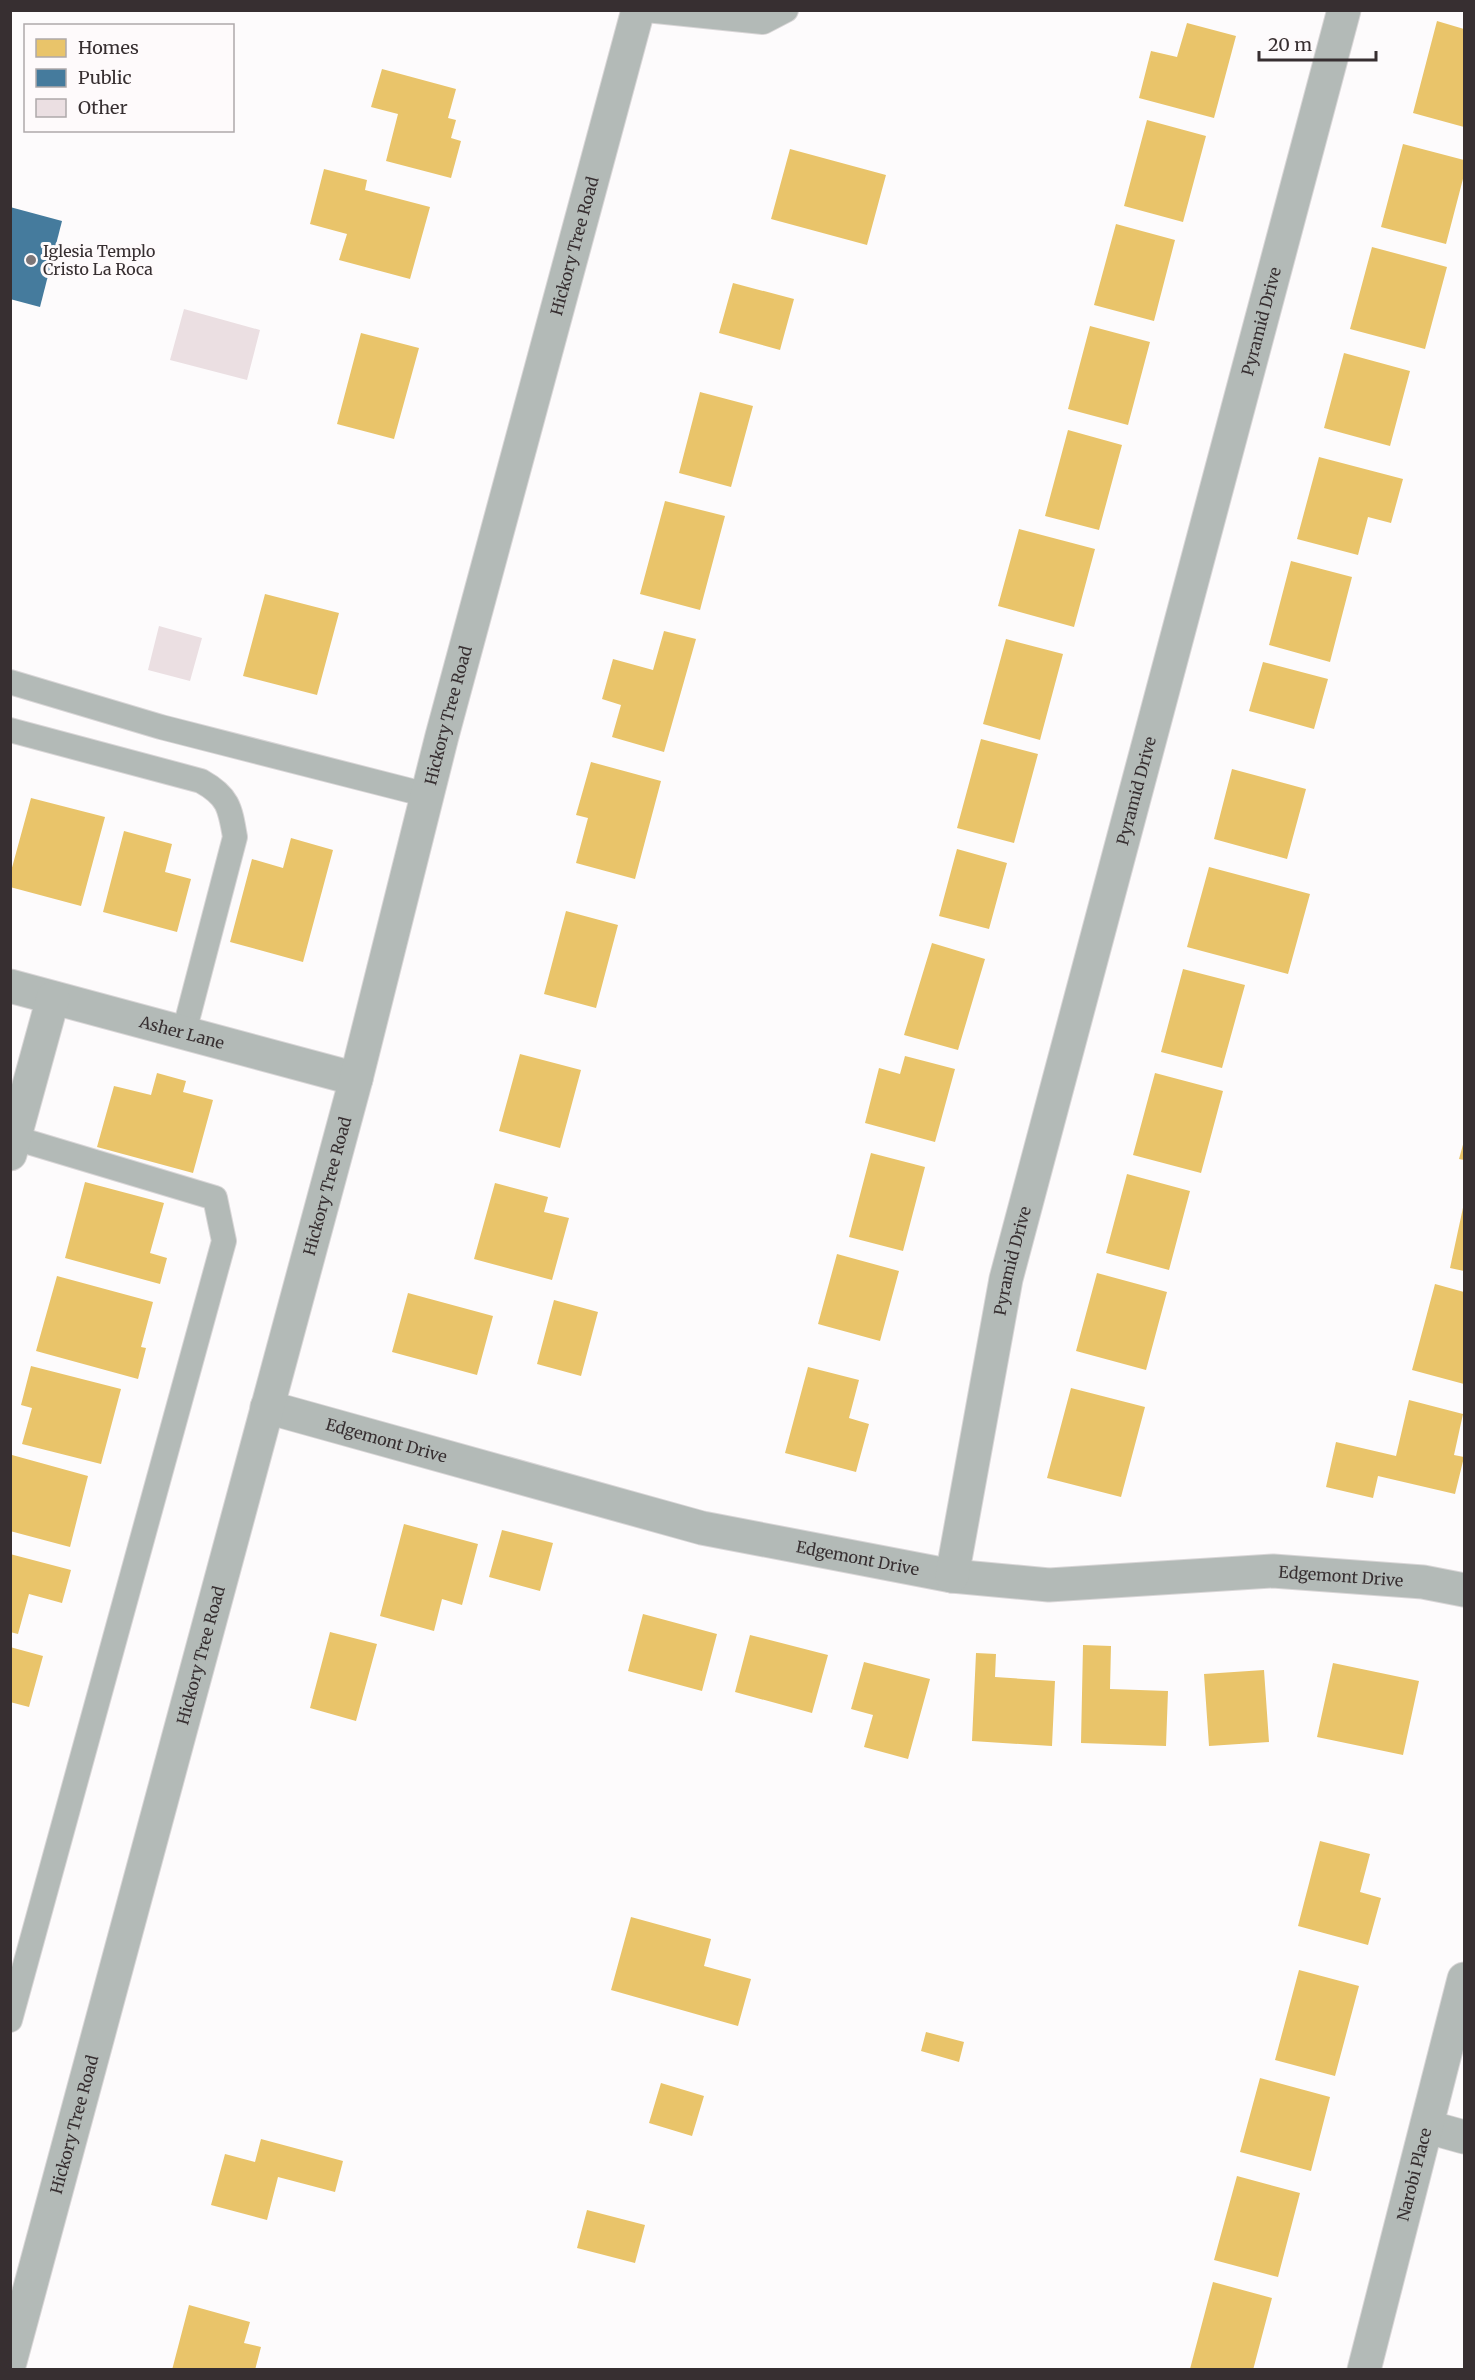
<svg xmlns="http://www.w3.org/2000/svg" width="1475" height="2380" font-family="Merriweather,serif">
<rect width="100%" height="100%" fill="#fdfbfc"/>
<path fill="#e9c46a" d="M1437,21L1464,29V127L1413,113Z
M1187,23L1236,36L1214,118L1139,98L1151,51L1177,57Z
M382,69L456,89L448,118L456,120L451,138L461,141L451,178L386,161L398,114L371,107Z
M1147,120L1206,136L1183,222L1124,206Z
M1403,144L1464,160V175L1446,244L1381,227Z
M790,149L886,175L867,245L771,219Z
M324,169L367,180L365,190L430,207L410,279L339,260L347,234L310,224Z
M1116,224L1175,240L1154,321L1094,305Z
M1372,247L1447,267L1425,349L1350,329Z
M733,283L794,299L780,350L719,333Z
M1090,326L1150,342L1128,425L1068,409Z
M361,333L419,348L394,439L337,424Z
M1344,353L1410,371L1390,446L1324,428Z
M700,392L753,406L731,487L679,473Z
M1068,430L1122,445L1099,530L1045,516Z
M1319,457L1403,479L1391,523L1368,517L1358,555L1297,539Z
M665,501L725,516L700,610L640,594Z
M1019,529L1095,549L1074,627L998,606Z
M1291,561L1352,577L1330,662L1269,645Z
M265,594L339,613L317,695L243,676Z
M664,631L696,639L664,752L612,737L621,705L602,699L613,659L653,670Z
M1006,639L1063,654L1040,740L983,724Z
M1263,662L1328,679L1314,729L1249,711Z
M981,739L1038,754L1014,843L957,828Z
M591,762L661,781L635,879L576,863L588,818L576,815Z
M1232,769L1306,789L1287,859L1214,839Z
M31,798L105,817L81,906L10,887V875Z
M124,831L172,844L165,872L191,879L177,932L103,912Z
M291,838L333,850L303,962L230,942L252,859L283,868Z
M957,849L1007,863L989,929L939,916Z
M1209,867L1310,894L1288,974L1187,947Z
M566,911L618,925L596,1008L544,994Z
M932,943L985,959L958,1050L904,1035Z
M1183,969L1245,985L1222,1068L1161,1052Z
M520,1054L581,1070L560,1148L499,1131Z
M905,1056L955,1069L935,1142L865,1123L879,1068L900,1074Z
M157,1073L186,1081L183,1092L213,1100L193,1173L97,1147L114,1086L151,1095Z
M1155,1073L1223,1091L1201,1173L1133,1155Z
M1464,1141V1160L1459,1159Z
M871,1153L925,1167L903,1251L849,1237Z
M1127,1174L1190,1191L1169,1270L1106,1253Z
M85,1182L164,1203L150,1253L167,1258L160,1284L65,1258Z
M495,1183L548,1197L544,1212L569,1218L552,1280L474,1259Z
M1464,1203V1271L1450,1268Z
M837,1254L899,1271L880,1341L818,1324Z
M1097,1273L1167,1292L1146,1370L1076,1351Z
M57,1276L153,1302L141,1347L146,1348L138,1379L36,1351Z
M1435,1284L1464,1292V1384L1412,1370Z
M408,1293L493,1316L477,1375L392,1352Z
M554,1300L598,1312L581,1376L537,1364Z
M31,1366L121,1389L101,1464L22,1444L32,1408L21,1405Z
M808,1367L859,1380L849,1418L869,1424L856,1472L785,1453Z
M1071,1388L1145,1407L1121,1497L1047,1478Z
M1409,1400L1463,1414L1454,1455L1464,1457L1455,1494L1378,1476L1373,1498L1326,1487L1336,1442L1396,1456Z
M12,1455L88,1476L70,1547L10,1531Z
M404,1524L478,1544L462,1605L442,1599L434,1631L380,1616Z
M502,1530L553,1543L540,1591L489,1577Z
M10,1554L71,1570L62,1603L29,1594L18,1634L10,1632Z
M643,1614L717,1634L702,1691L628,1671Z
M330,1632L377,1644L356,1721L310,1708Z
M750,1635L828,1655L812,1713L735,1692Z
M1083,1645L1111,1646L1110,1689L1168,1691L1166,1746L1081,1743Z
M10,1647L43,1656L29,1707L10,1702Z
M976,1653L996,1654L995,1677L1055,1681L1052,1746L972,1741Z
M864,1662L930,1679L908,1759L864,1747L873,1715L851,1709Z
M1333,1663L1419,1681L1403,1755L1317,1737Z
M1264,1670L1269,1742L1209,1746L1204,1674Z
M1320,1841L1370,1854L1360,1892L1381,1898L1368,1945L1298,1926Z
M631,1917L711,1939L704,1966L751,1979L738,2026L611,1990Z
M1299,1970L1359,1986L1335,2076L1275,2060Z
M926,2032L964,2042L959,2062L921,2051Z
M1260,2078L1330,2097L1311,2171L1240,2152Z
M661,2083L704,2096L692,2136L649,2123Z
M261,2139L343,2161L335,2192L278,2177L267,2220L211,2205L225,2154L255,2162Z
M1237,2176L1300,2193L1278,2277L1214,2260Z
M587,2210L645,2225L635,2263L577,2248Z
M1213,2282L1272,2298L1253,2370L1190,2369Z
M189,2305L250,2322L244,2343L261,2347L255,2370H172Z"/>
<path fill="#457b9d" d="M10,207L62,221L40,307L10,299Z"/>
<path fill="#ebdfe2" d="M184,309L260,330L247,380L170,360Z
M159,626L202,638L190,681L148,670Z"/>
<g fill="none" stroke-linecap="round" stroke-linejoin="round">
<g stroke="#d9d6d7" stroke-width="26">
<path id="service" d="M646,10L763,22L786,10
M10,682L161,727L427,795
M10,730L201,781C228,796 230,807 235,837L184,1032
M10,2020L224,1241L215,1198L15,1138"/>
</g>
<g stroke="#d9d6d7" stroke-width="35">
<g id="minor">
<path id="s1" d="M10,986L356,1079"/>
<path d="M10,1154L53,998"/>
<path id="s2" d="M267,1407L702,1528L952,1576L1049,1585L1273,1571L1423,1582L1464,1590"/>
<path id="s3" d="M952,1576L1006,1279L1344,10"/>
<path d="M1428,2127L1464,2137"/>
<path id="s4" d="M1364,2370L1464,1979"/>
</g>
</g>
<g stroke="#d9d6d7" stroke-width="35">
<g id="tertiary">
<path id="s5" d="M10,2362L356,1079L442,736L638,10"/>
</g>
</g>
<use href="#service" stroke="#b3bab7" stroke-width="24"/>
<use href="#minor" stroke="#b3bab7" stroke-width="33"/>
<use href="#tertiary" stroke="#b3bab7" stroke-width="33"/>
</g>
<circle fill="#7c7678" stroke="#fefafb" stroke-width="2" cx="31" cy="260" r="6"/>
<g text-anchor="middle" stroke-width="6" stroke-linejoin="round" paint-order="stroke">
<g font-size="16" fill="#372f31" stroke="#fefafb">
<text dy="6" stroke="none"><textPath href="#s5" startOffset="2190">Hickory Tree Road</textPath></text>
<text dy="6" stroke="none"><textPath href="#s3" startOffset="1293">Pyramid Drive</textPath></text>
<text dy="6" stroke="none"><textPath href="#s5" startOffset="1704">Hickory Tree Road</textPath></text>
<text dy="6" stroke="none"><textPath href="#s3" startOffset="807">Pyramid Drive</textPath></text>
<text dy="6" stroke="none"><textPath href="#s1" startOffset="178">Asher Lane</textPath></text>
<text dy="6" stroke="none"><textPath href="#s5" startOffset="1218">Hickory Tree Road</textPath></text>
<text dy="6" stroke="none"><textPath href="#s3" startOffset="321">Pyramid Drive</textPath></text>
<text dy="6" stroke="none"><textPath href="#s2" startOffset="124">Edgemont Drive</textPath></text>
<text dy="6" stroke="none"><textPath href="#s2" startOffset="610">Edgemont Drive</textPath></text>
<text dy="6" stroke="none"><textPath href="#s2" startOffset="1096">Edgemont Drive</textPath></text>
<text dy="6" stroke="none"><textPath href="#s5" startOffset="732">Hickory Tree Road</textPath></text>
<text dy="6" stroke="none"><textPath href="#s5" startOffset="246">Hickory Tree Road</textPath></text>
<text dy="6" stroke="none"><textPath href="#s4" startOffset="202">Narobi Place</textPath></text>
</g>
<g font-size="16" fill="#372f31" stroke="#fefafb" text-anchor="start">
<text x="43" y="257">Iglesia Templo<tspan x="43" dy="18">Cristo La Roca</tspan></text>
</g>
</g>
<rect width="1475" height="2380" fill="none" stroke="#372f31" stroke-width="24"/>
<rect x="24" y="24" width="210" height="108" fill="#fefafb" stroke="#aea9aa" stroke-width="1.5"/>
<rect x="36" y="39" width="30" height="18" fill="#e9c46a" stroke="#aea9aa" stroke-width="1.5"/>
<text x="78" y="54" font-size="18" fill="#372f31">Homes</text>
<rect x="36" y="69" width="30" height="18" fill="#457b9d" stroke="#aea9aa" stroke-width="1.5"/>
<text x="78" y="84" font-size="18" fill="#372f31">Public</text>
<rect x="36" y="99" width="30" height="18" fill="#ebdfe2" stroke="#aea9aa" stroke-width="1.5"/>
<text x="78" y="114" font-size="18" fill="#372f31">Other</text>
<path d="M1259 51v9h117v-9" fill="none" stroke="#372f31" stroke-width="3"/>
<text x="1268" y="51" font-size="18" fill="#372f31" stroke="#fefafb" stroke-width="4.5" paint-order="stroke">20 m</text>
</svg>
